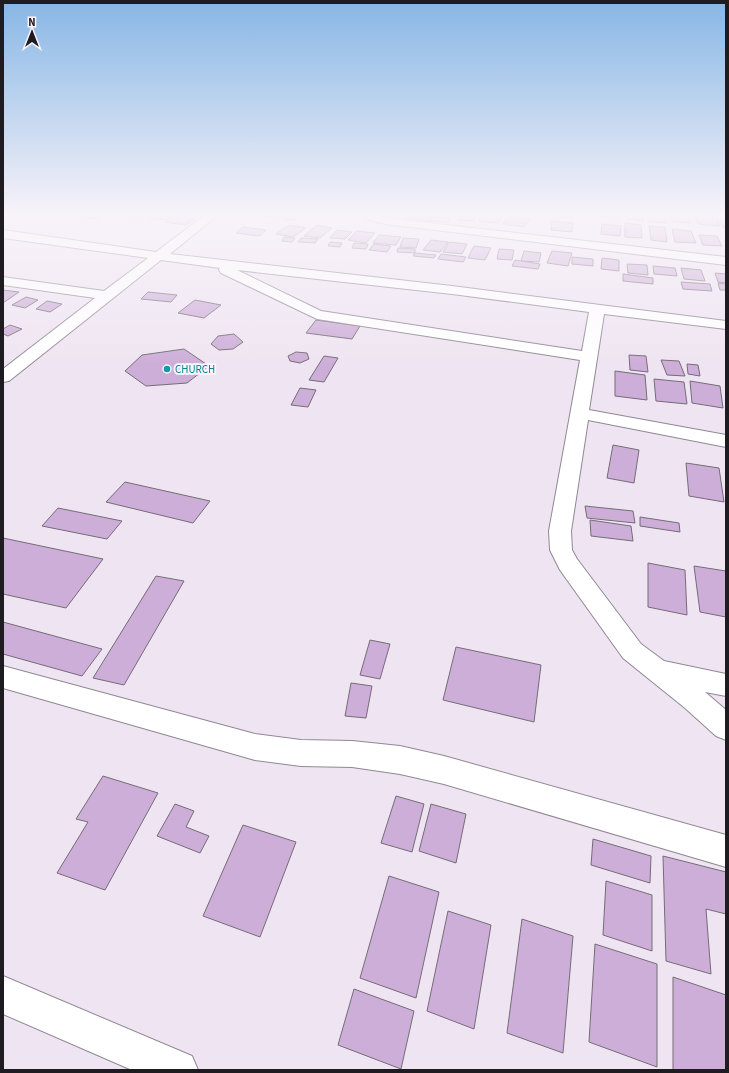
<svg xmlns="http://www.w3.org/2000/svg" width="729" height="1073" font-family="'Source Sans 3',sans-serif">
<rect width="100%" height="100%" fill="#efe5f2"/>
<path fill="#cdaed8" stroke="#756c77" d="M79,214H106L97,219L76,215Z
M132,214H148L140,217L129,216Z
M154,214H173L166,220L148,218Z
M177,214H200L186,225L165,222Z
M260,214H286L283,218L258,216Z
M290,214H300L295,220H284Z
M412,214H434L433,217L411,215Z
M437,214H453L450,218L435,216Z
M460,214H476L474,221L458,220Z
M483,214H484L502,215L498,223L479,221Z
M556,214H557L573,215L572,218L556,216Z
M602,214H620V218L602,216Z
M626,214H642L643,221L627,219Z
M648,214H666V223L648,221Z
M695,214L716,215L720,226L698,224Z
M407,215L431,218L429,221L404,218Z
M672,215L690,216V223L672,221Z
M433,217L450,219L448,222L430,221Z
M509,217L530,220L524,227L503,224Z
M720,218H726V228L723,227Z
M552,221L573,223L572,232L551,230Z
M625,223L641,225L642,238L625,237Z
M602,224L621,226L620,236L601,234Z
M289,225L306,228L293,237L276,234Z
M317,225L332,228L320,238L304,236Z
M649,226L665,227L667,242L651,240Z
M243,227L266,230L259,236L236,233Z
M672,229L691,231L696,243L675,242Z
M337,230L352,232L345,239L330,238Z
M357,231L375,233L366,243L348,240Z
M379,235L401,237L396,245L373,243Z
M699,235L717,236L722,246L703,245Z
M284,237L295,238L292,242L282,241Z
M301,238L318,239L315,243L298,242Z
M403,238L419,239L416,248L400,247Z
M431,240L448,242L440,252L423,250Z
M330,242L342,243L340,247L328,246Z
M449,242L467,244L462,254L443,252Z
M354,243L368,244L366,249L352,248Z
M374,244L391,246L387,252L369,250Z
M474,246L491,248L485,260L468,258Z
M398,248L415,249V253L397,252Z
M499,249L514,250L512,260L497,259Z
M524,251L541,253L539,262L521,261Z
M552,251L572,253L568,266L547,263Z
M415,253L436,255L434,258L413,256Z
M441,254L466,257L463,262L438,259Z
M572,257L593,259V266L572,264Z
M602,258L619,260V271L601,269Z
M515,260L540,264L538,269L512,266Z
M627,264L647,265L648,275L628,273Z
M653,266L675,268L677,276L654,274Z
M681,268L701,270L705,281L684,279Z
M715,273L726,274V283L718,282Z
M623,274L653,278V284L623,281Z
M681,282L710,284L712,291L683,289Z
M718,283L726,284V290H720Z
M3,290L19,292L3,303Z
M148,292L177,295L171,302L141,299Z
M26,297L38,300L25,308L12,305Z
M195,300L221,305L204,318L178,313Z
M47,301L62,304L50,312L36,309Z
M316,320L360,326L352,339L306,333Z
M10,325L22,329L8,336L3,334V329Z
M234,334L243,342L233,349L219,350L211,344L218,336Z
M184,349L209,366L187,383L146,386L125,371L142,355Z
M296,352L307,353L309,359L300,363L290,361L288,356Z
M629,355L646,356L648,372L630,370Z
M324,356L338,358L324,382L309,380Z
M661,360L679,361L685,376L667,375Z
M687,364L698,365L700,376L688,374Z
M615,371L645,375L647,400L615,396Z
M654,379L684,382L687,404L656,401Z
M690,381L720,386L723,408L692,403Z
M300,388L316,390L308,407L291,405Z
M613,445L639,450L634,483L607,478Z
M686,463L719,468L724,502L689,496Z
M125,482L210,501L193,523L106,502Z
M585,506L633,511L635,523L587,518Z
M58,508L122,521L107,539L42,526Z
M640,517L679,523L680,532L640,526Z
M590,520L631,526L633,541L591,536Z
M3,538L103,559L66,608L3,594Z
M648,563L685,570L687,615L648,607Z
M694,566L726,571V617L700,612Z
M156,576L184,581L124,685L93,678Z
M3,622L102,649L82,676L3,654Z
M370,640L390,644L380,679L360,675Z
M456,647L541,665L534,722L443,700Z
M351,683L372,686L366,718L345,716Z
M103,776L158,793L105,890L57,873L88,822L76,819Z
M396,796L424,804L412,852L381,843Z
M175,804L194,811L186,827L209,836L200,853L157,836Z
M431,804L466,814L456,863L419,851Z
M243,825L296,842L260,937L203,916Z
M593,839L651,856L650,883L591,865Z
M663,856L726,872V914L706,909L711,974L666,961Z
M389,876L439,892L416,998L360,978Z
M606,881L652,895V951L603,935Z
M448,911L491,925L474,1029L427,1011Z
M522,919L573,936L563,1053L507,1033Z
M595,944L657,964V1067L589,1042Z
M673,977L726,995V1070H673Z
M354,989L414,1011L401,1069L338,1045Z"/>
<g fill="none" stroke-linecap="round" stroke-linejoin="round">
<g stroke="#908893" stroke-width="2">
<path id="minor" d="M206,214H219L170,254L452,286L726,321V329L604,314L589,410L726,435V447L588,420L571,531L572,550L577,559L641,644L664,661L726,674V696L705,692L726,710V740L716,736L685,708L623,658L560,570L550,550L549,531L580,360L317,319L221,273L219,270L220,268L161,260L9,381L3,382V369L95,298L3,285V277L104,291L148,258L3,238V230L156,252ZM237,270L452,294L589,312L582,351L321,311Z
M366,214H377V215L386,218L726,257V265L385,224L367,219L365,217Z
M3,666L255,734L301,740L352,741L400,746L444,756L726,835V867L444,784L400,774L352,767L301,766L255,760L3,688Z
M3,976L192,1056L198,1070H132L3,1014Z"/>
</g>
<use href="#minor" fill="#fff" fill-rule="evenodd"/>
</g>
<linearGradient id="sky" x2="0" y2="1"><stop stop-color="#87b6e5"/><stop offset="0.59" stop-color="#f8f3f9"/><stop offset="1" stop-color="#f8f3f9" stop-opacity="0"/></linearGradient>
<rect width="729" height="364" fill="url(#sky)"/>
<circle fill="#0f9aa8" stroke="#fbf3fe" stroke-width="1.5" cx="167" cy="369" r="4"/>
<g text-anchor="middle" stroke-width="4" stroke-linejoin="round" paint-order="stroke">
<g font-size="11" fill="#0d838f" stroke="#fbf3fe" text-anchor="start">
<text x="175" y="373">CHURCH</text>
</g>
</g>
<rect width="729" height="1073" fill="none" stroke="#1f1c21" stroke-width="8"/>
<g transform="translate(32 32)" stroke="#fbf3fe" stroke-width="3" paint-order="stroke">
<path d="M0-3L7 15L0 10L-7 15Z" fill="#1f1c21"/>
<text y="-6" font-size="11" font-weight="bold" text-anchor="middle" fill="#1f1c21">N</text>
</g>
</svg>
